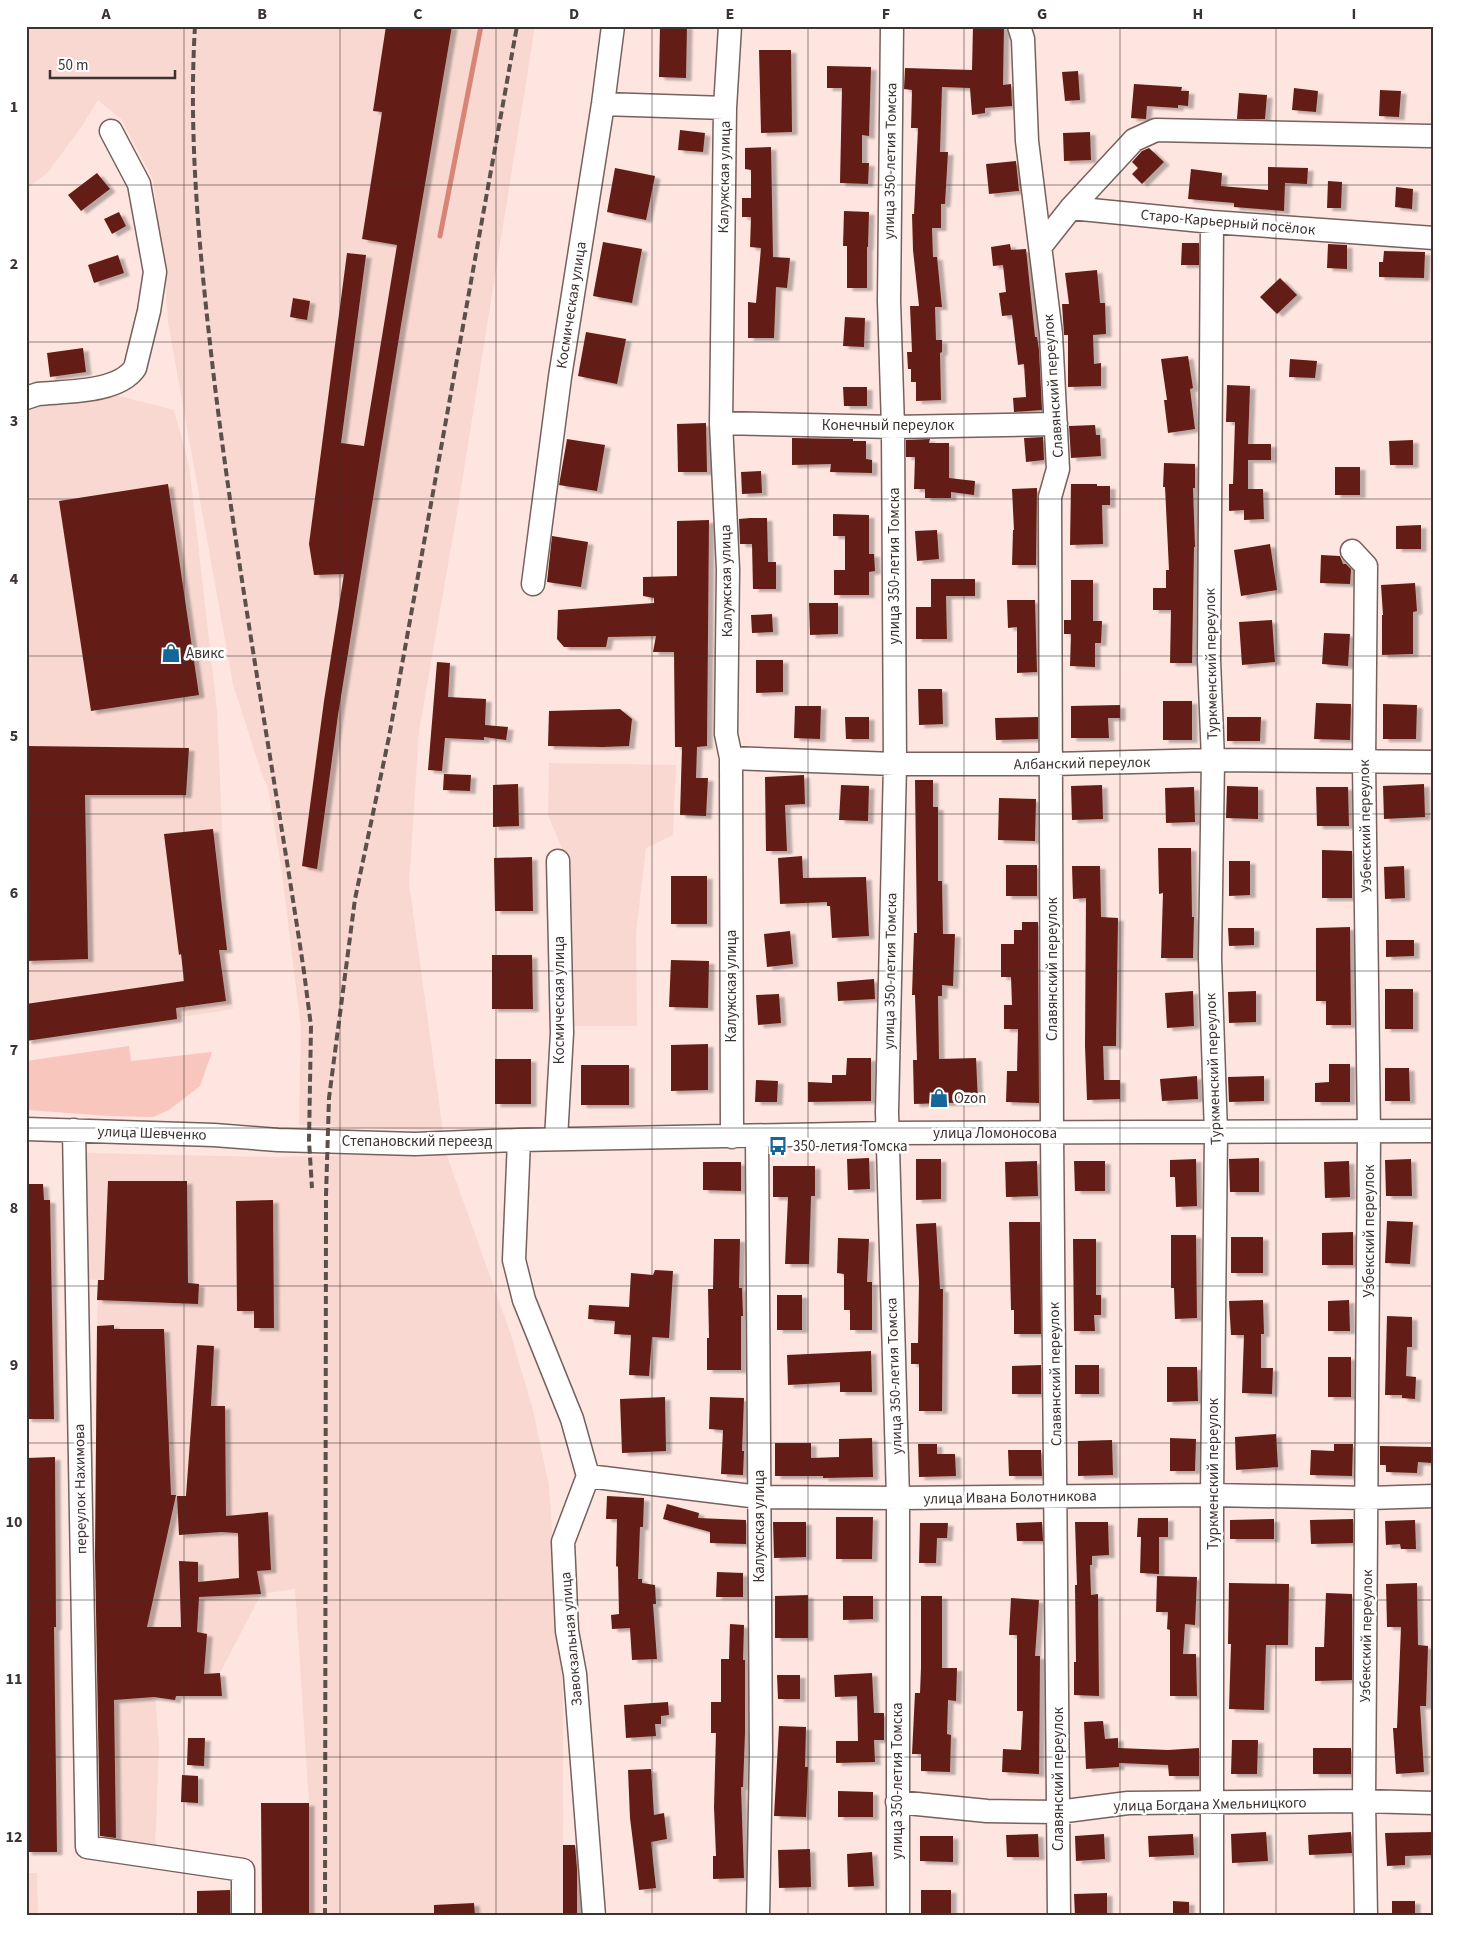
<svg xmlns="http://www.w3.org/2000/svg" width="1460" height="1942" font-family="'Source Sans 3',sans-serif">
<defs>
<filter id="shadow"><feDropShadow dx="5.5" dy="3" stdDeviation="1" flood-color="#0004"/></filter>
</defs>
<rect width="100%" height="100%" fill="#fee5e0"/>
<path fill="#f8d8d1" d="M26,26H535L457,513L419,731L409,883L443,1131L299,1125L301,1028L281,866L268,788L261,772L233,684L168,322L164,260L153,180L122,120L98,100L82,126L48,172L26,190Z
M99,391L174,410L189,465L217,710L227,950L233,1009L26,1041V403Z
M549,763L676,765L673,835L646,848L636,933L637,1026H568L566,858L548,815Z
M87,1153L273,1157L446,1153L510,1332L533,1410L549,1486L563,1693V1916H262L261,1803H309L295,1589L261,1594L220,1673L222,1696H177L175,1700L155,1697L159,1747L155,1849L116,1846V1838H99L95,1681L93,1662L98,1280L86,1279Z
M26,1873H37L38,1916H26Z"/>
<path fill="#f8c6bc" d="M129,1046L131,1061L212,1052L200,1086L169,1110L153,1117L109,1116L28,1110L26,1061Z"/>
<g fill="none" stroke-linecap="round" stroke-linejoin="round">
<path stroke="#d88576" stroke-width="5" d="M440,236L481,26"/>
</g>
<path fill="#641d12" filter="url(#shadow)" d="M386,26H452L401,325L338,715L317,869L302,866L324,701L344,574L314,575L309,544L347,253L366,255L341,443L364,446L397,245L362,239L382,112L373,111Z
M660,26H687L686,78L659,77Z
M973,26H1004L1003,85L1011,84L1012,106L985,108V113L972,115L970,88L942,87L940,152H948L945,204H941V228H932L933,257H937L942,307H935L936,340H942V352L940,353L941,400L916,401V382H911V369H908L907,352H912L910,306H919L913,250L912,214H914L918,128H911L912,90L904,89L905,68L972,70Z
M759,50H791L792,132L761,133Z
M827,66L871,67L869,136L862,135V163H869L868,184L840,183L842,88H827Z
M1078,71L1080,100L1065,101L1062,72Z
M1134,84L1182,87L1181,91H1189L1188,106L1178,105V108L1147,106L1146,119L1131,118Z
M1294,88L1318,91L1316,112L1292,110Z
M1380,90L1401,91L1399,117L1379,116Z
M1239,93L1267,95L1265,119H1237Z
M680,130L705,133L703,152L678,150Z
M1090,132L1091,160L1064,161L1063,133Z
M771,147L773,257L790,258L787,288L776,287L774,338H748V302L756,303L761,248L750,247L751,217H742V198H751V170L745,169V148Z
M1149,148L1164,162L1142,184L1132,174L1138,168L1132,162L1142,151Z
M1016,161L1019,191L989,194L986,164Z
M1268,167L1308,168L1307,184L1285,183L1284,211L1234,207V203L1188,199L1191,169L1222,173L1221,186L1268,190Z
M615,168L655,176L646,220L607,212Z
M97,173L110,189L81,211L68,195Z
M1328,181L1342,182L1341,208H1327Z
M1396,187L1413,189L1412,209L1395,207Z
M844,211L869,212L868,247H867V288H847V246H843Z
M119,212L126,226L112,234L104,219Z
M603,242L642,249L632,303L593,296Z
M1182,243H1199V265H1181Z
M1010,244L1011,250L1026,249L1035,337H1037L1039,350L1042,410L1014,412L1013,398L1026,397L1024,364L1018,365L1012,315L1002,316L999,293L1006,292L1003,265L993,266L991,247Z
M1328,244L1347,245V269L1327,268Z
M1384,251L1425,252L1424,278L1379,277V262H1383Z
M118,255L124,273L94,283L88,265Z
M1097,270L1100,303H1105L1106,334L1093,335L1094,364L1101,363V386L1068,387V335H1064L1062,304H1069L1065,273Z
M1280,278L1297,295L1277,314L1260,297Z
M293,298L310,301L307,320L290,317Z
M845,317L865,318L864,347L843,346Z
M586,332L626,339L617,384L578,376Z
M83,348L86,372L50,377L47,353Z
M1188,356L1193,388L1190,389L1195,429L1168,433L1164,400H1167L1161,359Z
M1290,359L1317,361L1315,378L1289,377Z
M1227,385L1250,386L1248,444H1271V460H1248V489H1263L1264,519L1244,520V510L1229,511V484H1233L1235,422H1226Z
M843,387H867V406H844Z
M706,423L707,472H678L677,424Z
M1095,425L1096,435H1100L1101,456L1071,458L1069,426Z
M1043,437L1044,460L1026,462L1024,438Z
M792,438L853,439V441H866V459L872,460V473L830,472L831,464L792,465Z
M567,439L605,445L597,491L559,485Z
M930,439L929,443H949V478L975,481L974,495L951,492V498H925V489H914L915,457H906V440Z
M1413,440V465H1390L1389,441Z
M1164,463L1195,464V488H1193L1195,547H1194L1192,663H1170L1171,610H1153V588H1166V570H1169L1165,487H1163Z
M1335,467H1360V495H1335Z
M761,471L762,493L742,494L741,472Z
M168,484L199,695L91,711L59,501Z
M1071,484H1097V486H1110V505H1102L1103,544L1070,545Z
M1037,488L1036,565H1012L1013,530H1014L1012,489Z
M833,514L869,515V554H874L875,571L869,572V595H834V570H845V536H833Z
M750,518H767L768,562H776V589H753L752,544H740L739,519Z
M709,520L707,746L697,747L696,778H708L706,816L680,815L682,747H675L674,652H653L656,636L608,637L606,647H564L557,639L558,610L654,603V598L643,596V577L677,576V521Z
M1421,525V549H1396V526Z
M937,530L939,559L917,561L915,531Z
M552,536L588,542L581,587L547,582Z
M1270,544L1277,590L1241,596L1234,550Z
M1321,555L1340,556L1343,564H1346L1351,569L1350,584L1320,583Z
M931,579H975V596H946L947,639H916V607H931Z
M1071,580H1093V621H1102L1101,643H1095V667L1070,666L1071,634H1064V620H1071Z
M1415,583L1417,611L1413,612V654L1382,655V615H1383L1381,585Z
M1007,600H1035L1037,672L1017,673V627L1008,628Z
M809,603H838V634L810,635Z
M772,614L773,632L752,633L751,615Z
M1272,620L1275,662L1242,665L1239,622Z
M1324,633L1350,634L1348,666L1322,664Z
M756,660H783V692L756,693Z
M437,662L450,663L448,697L486,699L485,725L508,727L506,740L484,737V740L445,738L442,771L428,770Z
M918,689H942L943,724L919,725Z
M1163,701H1192V740H1163Z
M1316,703L1351,704L1350,740L1314,739Z
M1383,704L1417,705L1416,739H1383Z
M1120,705V718H1108L1109,738H1071V706Z
M795,706H821L820,739L794,738Z
M620,709L632,719L629,746L603,747L548,746L549,711Z
M845,717H869V739H846Z
M1038,717V739L996,740L995,718Z
M1227,717H1261L1260,741H1227Z
M26,746L189,748L186,795H85L88,959L26,961Z
M444,774L471,775L470,791L443,790Z
M804,775L805,804L785,805L787,851H766L765,777Z
M915,780H933V807H938V881H942L943,934H955L953,986L942,985V996H938L939,1059L976,1058L978,1102L914,1104L913,1060H917L915,995H912L914,933H917Z
M518,784L519,826L493,827V785Z
M1424,784L1425,817L1384,819L1383,786Z
M841,785L869,786L868,821L839,820Z
M1102,785L1103,819L1072,820L1071,786Z
M1227,786L1258,787V819L1226,818Z
M1194,787L1195,822L1166,823L1165,788Z
M1316,787H1348L1349,826H1317Z
M999,798L1036,799L1035,841L998,840Z
M213,829L227,950H219L226,1001L176,1008L177,1019L26,1041V1004L184,981L181,954L179,955L164,834Z
M1158,848H1191L1192,917H1194L1193,958H1161L1163,893L1159,894Z
M1322,850L1352,851V898H1322Z
M802,856L803,878L866,877L869,936L832,938L830,906H827V902L780,904L778,858Z
M532,857L533,911H495L494,858Z
M1229,861H1250V895L1229,896Z
M1006,865H1037V896H1006Z
M1072,866H1100L1101,917L1118,918L1116,1046H1103L1104,1080H1120V1099L1087,1100L1085,1046L1086,898L1073,899Z
M1404,866L1405,898L1385,899L1384,867Z
M671,876H707V924H671Z
M1022,922H1038L1039,1103L1006,1102L1007,1071H1017L1018,1029H1004V1005H1012L1011,977H1001V944H1014V930H1022Z
M1350,927L1351,1025H1326V1001H1316V928Z
M1228,928H1254V945L1229,946Z
M790,931L793,964L767,967L764,934Z
M1386,940H1414V956L1386,957Z
M492,955H532L533,1009H492Z
M671,960L709,961L708,1008L669,1007Z
M874,979L875,999L838,1001L837,982Z
M1385,989H1413V1029H1385Z
M1193,991L1194,1026L1167,1028L1165,993Z
M1256,991V1022L1229,1023L1228,992Z
M779,994L781,1023L758,1025L756,995Z
M708,1044V1090L671,1091V1045Z
M847,1058H871V1101L808,1102V1082L832,1083V1075H846Z
M495,1059H531V1104H495Z
M1329,1064H1350V1102H1315V1083L1329,1082Z
M581,1065H629V1105H581Z
M1385,1068H1409L1410,1101H1385Z
M1197,1076L1198,1099L1162,1101L1160,1079Z
M1264,1076V1101L1229,1102L1228,1077Z
M756,1080L778,1081L777,1102H755Z
M869,1158L870,1189L848,1190L847,1159Z
M1259,1158V1192H1230L1229,1159Z
M916,1159H941V1199L916,1200Z
M1196,1159L1197,1206L1176,1207L1175,1177H1170V1160Z
M1411,1159L1412,1196H1386L1385,1160Z
M1037,1161L1038,1196L1006,1197L1005,1162Z
M1074,1161H1105V1191H1075Z
M1349,1161L1350,1197L1325,1198L1324,1162Z
M703,1162H741V1191L703,1190Z
M773,1166H815V1196H811L809,1264H785L788,1197H773Z
M108,1181H187L188,1283L199,1284L198,1304L97,1300L98,1280H104Z
M26,1184H43L44,1200H50L54,1419H26Z
M273,1200L274,1328H254V1311H237L236,1201Z
M1387,1221L1413,1222L1410,1264L1385,1263Z
M1009,1222H1040L1041,1334H1014V1310H1011Z
M936,1223L940,1289H943L942,1411H919V1364H911V1343H918L919,1282L916,1224Z
M1353,1232V1265H1322V1233Z
M1171,1235H1196L1197,1318L1175,1319L1174,1288H1171Z
M1231,1237H1263V1273H1231Z
M838,1238L869,1239L867,1282H872V1330H850V1310H844V1274L837,1273Z
M714,1239H740L739,1288H742L743,1316H741V1370H707V1338H709L708,1289H713Z
M1073,1239H1096V1295H1101V1315H1094L1095,1331H1074Z
M655,1270L673,1271L669,1338L652,1337L649,1376L629,1375L631,1335L614,1334L615,1321L588,1319L589,1305L629,1307L631,1273L653,1275Z
M777,1295H802V1330H777Z
M1263,1300L1264,1334H1261V1368H1273L1272,1394L1242,1393L1244,1335H1231L1229,1301Z
M1349,1300L1350,1331H1328V1301Z
M1387,1316L1412,1317V1347H1407L1406,1376L1416,1377L1415,1399L1402,1398V1395H1385Z
M114,1325V1329H164L171,1495H176L147,1627H181L179,1561L198,1562V1582L239,1578L238,1533L221,1532L179,1535L177,1496H186L197,1345L214,1346L211,1406H225L226,1516L268,1512L271,1570L257,1571L261,1594L199,1597L197,1632L207,1634L204,1674L220,1673L222,1696H176L175,1700L154,1697L114,1700L116,1838L100,1836L95,1556L97,1326Z
M871,1351L872,1392H840V1382L788,1385L787,1355Z
M1328,1357H1351V1397H1328Z
M1041,1365V1394H1012V1366Z
M1075,1365H1099V1394H1075Z
M1167,1367H1197L1198,1401L1167,1402Z
M665,1397L666,1451L622,1453L620,1399Z
M710,1397L744,1398L742,1451H744L743,1475L721,1474L723,1430L709,1429Z
M1276,1434L1278,1467L1236,1470L1235,1437Z
M872,1438L873,1477L823,1478V1476H775V1443H811V1458L839,1457V1439Z
M1170,1438L1196,1439L1195,1471H1170Z
M1112,1440L1113,1475L1078,1476V1441Z
M918,1444H937V1454H955L956,1476L919,1477Z
M1334,1444H1353L1352,1476L1310,1475L1311,1450L1334,1451Z
M1380,1446L1432,1447V1463L1418,1462L1417,1473L1386,1472V1465H1380Z
M1008,1450H1041L1042,1476H1009Z
M55,1457L56,1627H54L57,1852H26V1458Z
M607,1496L644,1498L643,1527H640L638,1579H642V1583L655,1585L656,1604H653L657,1659L632,1660L630,1628L612,1629L611,1615L619,1614L618,1567L616,1566L617,1519H606Z
M667,1504L699,1513L698,1518L746,1520V1544L710,1543V1532L663,1519Z
M836,1517H873L872,1559H836Z
M1138,1518H1168V1537H1159V1574L1140,1573L1141,1537H1137Z
M1274,1519V1539H1230V1520Z
M1353,1519V1543L1311,1544L1310,1520Z
M1415,1520L1416,1549H1401L1400,1544L1386,1545L1385,1521Z
M773,1522H806V1557L774,1558Z
M1042,1522L1043,1541H1017L1016,1523Z
M1075,1522H1108L1109,1555L1092,1556V1565H1090L1091,1595L1098,1594L1099,1696L1074,1695V1662H1076L1075,1585H1077Z
M920,1523H948L947,1538H937L936,1563H919Z
M717,1572L743,1573V1597H716Z
M1157,1576L1197,1577L1195,1625L1185,1624L1183,1654H1196L1197,1696H1170V1630L1167,1629L1168,1612H1156Z
M1229,1583L1289,1584L1288,1645H1266L1264,1710L1229,1709L1231,1644H1228Z
M1417,1583L1418,1645L1428,1646L1426,1706H1420L1424,1772L1396,1774L1393,1728H1397L1401,1627H1387L1386,1584Z
M1326,1593L1352,1594V1680L1315,1681V1647H1324Z
M808,1595V1638H775V1596Z
M843,1596H873V1619L843,1620Z
M921,1596H942V1668H957L956,1701L948,1700L947,1734L951,1735L950,1772L921,1771V1754H912L915,1693H920L921,1668Z
M1011,1598L1039,1600L1035,1656H1040L1039,1774L1002,1772L1003,1749L1021,1750L1023,1711H1017V1635H1009Z
M730,1624L744,1625L743,1660H745V1733L743,1787H741L744,1878L713,1879V1856H716L714,1807L716,1733H711V1702H721V1659H729Z
M872,1673L874,1713H884V1740H874L875,1762L836,1763V1741H858L857,1696L835,1697L834,1675Z
M777,1675H800V1699H778Z
M668,1702L669,1715L661,1716V1724H655L656,1736L626,1738L624,1705Z
M1103,1721L1105,1739L1118,1738V1748L1168,1750L1199,1748V1776H1169L1168,1765L1119,1763V1767L1086,1769L1084,1722Z
M779,1726L806,1727L805,1767H808L806,1817L774,1816Z
M188,1738H205L204,1766L187,1765Z
M1232,1740H1258L1257,1774H1231Z
M1313,1748H1351V1774H1313Z
M651,1769L654,1815L664,1813L667,1839L651,1842L656,1888L639,1890L630,1818L628,1770Z
M182,1775L198,1776V1803L181,1802Z
M838,1791L873,1792V1817H838Z
M261,1803H309V1916H262Z
M1266,1832L1268,1861L1232,1863L1231,1834Z
M1351,1832L1352,1853L1309,1855L1308,1835Z
M1434,1832V1855L1405,1856V1865L1387,1866L1385,1833Z
M1038,1834L1039,1857H1007L1006,1835Z
M1104,1834L1105,1859L1076,1861L1075,1836Z
M1193,1834L1194,1855L1149,1857L1148,1836Z
M920,1836H953V1862L920,1861Z
M563,1845H575L577,1869V1916H563Z
M810,1849L811,1887L779,1888L778,1850Z
M872,1852L874,1886L848,1887L847,1854Z
M230,1890V1916H197V1891Z
M921,1890H951V1916H921Z
M1107,1893V1916H1075L1074,1894Z
M1173,1901L1189,1902V1916H1173Z
M1392,1901H1415V1916H1392Z
M474,1903L475,1916H434V1905Z"/>
<g fill="none" stroke-linecap="round" stroke-linejoin="round">
<g stroke="#76615d" stroke-width="25">
<path id="minor" d="M730,26L725,108L721,423L728,569L726,734L731,758L732,1137
M892,26L889,301L893,427L895,764L887,1112L898,1498V1916
M1019,26L1023,39L1027,141L1051,334L1058,469L1050,497L1052,1134L1059,1916
M603,104L725,108
M1071,208L1134,140L1156,130L1430,136
M1041,246L1071,208L1212,222L1434,238
M26,398L38,394C66,391 118,393 135,368L149,311L155,272L139,184L111,131
M721,423L893,427L1056,424
M1352,551L1366,566L1364,762L1369,1133L1364,1801L1366,1916
M533,584L560,377L603,104L613,26
M731,758L895,764H1052L1213,760L1434,762
M26,1129L214,1135L278,1140L415,1144L519,1140L888,1133L1434,1131
M74,1130L87,1847L243,1870V1916
M757,1136L761,1754L758,1916
M556,1139L562,1033L558,861
M519,1140L514,1260L524,1300L572,1419L588,1476L563,1542L567,1631L575,1674L594,1916
M588,1476L759,1497L898,1498L1212,1495L1368,1498L1434,1496
M897,1802L987,1811L1058,1812L1128,1803L1364,1801L1434,1803
M1212,1916V1495L1216,1133L1210,958L1213,760L1209,660L1212,222"/>
</g>
<use href="#minor" stroke="#fff" stroke-width="22"/>
<path stroke="#5c504d" stroke-width="4" stroke-dasharray="8 4" stroke-linecap="butt" d="M195,26C188,142 200,256 213,370C237,572 274,771 304,972L311,1026L309,1141L312,1188
M325,1916L326,1195L329,1098L355,899L389,737L517,26"/>
</g>
<path fill="none" stroke="#3c3230" stroke-width="1" stroke-opacity="0.55" d="M184,26V1916M340,26V1916M496,26V1916M652,26V1916M808,26V1916M964,26V1916M1120,26V1916M1276,26V1916M26,185H1434M26,342H1434M26,499H1434M26,656H1434M26,814H1434M26,971H1434M26,1128H1434M26,1286H1434M26,1443H1434M26,1600H1434M26,1757H1434"/>
<defs>
<g id="shop-bare" transform="scale(1.5)"><path d="M-5-2.5h2.3a2.7 3.5 0 0 1 5.4 0H5L5.5 6h-11ZM-1.5-2.5h3a1.5 2.3 0 0 0-3 0Z" fill="#146798" stroke="#fff" stroke-width="2.5" paint-order="stroke"/></g>
<g id="bus-bare" transform="scale(1.5)"><path d="M-5-6H5V4H4V6H2V4H-2V6H-4V4H-5ZM-3.5-4V0h7V-4ZM-3.5 1.2v1.5H-2V1.2ZM2 1.2v1.5H3.5V1.2Z" fill="#146798" stroke="#fff" stroke-width="2.5" paint-order="stroke"/></g>
</defs>
<g fill-rule="evenodd">
<use href="#shop-bare" x="171" y="653"/>
<use href="#shop-bare" x="939" y="1098"/>
<use href="#bus-bare" x="778" y="1146"/>
</g>
<g text-anchor="middle" stroke-width="5" stroke-linejoin="round" paint-order="stroke">
<g font-size="15" fill="#3c3230" stroke="#fff">
<text transform="translate(890 161) rotate(-89)" y="5">улица 350-летия Томска</text>
<text transform="translate(724 177) rotate(-89)" y="5">Калужская улица</text>
<text transform="translate(1228 222) rotate(5)" y="5">Старо-Карьерный посёлок</text>
<text transform="translate(571 305) rotate(-81)" y="5">Космическая улица</text>
<text transform="translate(1053 386) rotate(-94)" y="5">Славянский переулок</text>
<text x="888" y="430">Конечный переулок</text>
<text transform="translate(894 566) rotate(-90)" y="5">улица 350-летия Томска</text>
<text transform="translate(726 581) rotate(-91)" y="5">Калужская улица</text>
<text transform="translate(1211 664) rotate(-91)" y="5">Туркменский переулок</text>
<text transform="translate(1082 763) rotate(-1)" y="5">Албанский переулок</text>
<text transform="translate(1365 826) rotate(-91)" y="5">Узбекский переулок</text>
<text transform="translate(1052 969) rotate(-90)" y="5">Славянский переулок</text>
<text transform="translate(890 971) rotate(-89)" y="5">улица 350-летия Томска</text>
<text transform="translate(731 986) rotate(-90)" y="5">Калужская улица</text>
<text transform="translate(559 1000) rotate(-90)" y="5">Космическая улица</text>
<text transform="translate(1213 1069) rotate(-92)" y="5">Туркменский переулок</text>
<text transform="translate(152 1133) rotate(2)" y="5">улица Шевченко</text>
<text x="995" y="1138">улица Ломоносова</text>
<text x="417" y="1146">Степановский переезд</text>
<text transform="translate(1369 1231) rotate(-90)" y="5">Узбекский переулок</text>
<text transform="translate(1055 1374) rotate(-91)" y="5">Славянский переулок</text>
<text transform="translate(894 1376) rotate(-92)" y="5">улица 350-летия Томска</text>
<text transform="translate(1213 1474) rotate(-90)" y="5">Туркменский переулок</text>
<text transform="translate(80 1489) rotate(-91)" y="5">переулок Нахимова</text>
<text transform="translate(1010 1497) rotate(-1)" y="5">улица Ивана Болотникова</text>
<text transform="translate(759 1526) rotate(-90)" y="5">Калужская улица</text>
<text transform="translate(1366 1636) rotate(-89)" y="5">Узбекский переулок</text>
<text transform="translate(571 1639) rotate(-95)" y="5">Завокзальная улица</text>
<text transform="translate(1058 1779) rotate(-90)" y="5">Славянский переулок</text>
<text transform="translate(897 1781) rotate(-90)" y="5">улица 350-летия Томска</text>
<text transform="translate(1210 1804) rotate(-1)" y="5">улица Богдана Хмельницкого</text>
</g>
<g font-size="15" fill="#3c3230" stroke="#fff" text-anchor="start">
<text x="186" y="658">Авикс</text>
<text x="954" y="1103">Ozon</text>
<text x="793" y="1151">350-летия Томска</text>
</g>
</g>
<rect width="1460" height="1942" fill="none" stroke="#ffffff" stroke-width="55"/>
<path d="M50 70v8h125v-8" fill="none" stroke="#3c3230" stroke-width="2.5"/>
<text x="58" y="70" font-size="15" fill="#3c3230" stroke="#ffffff" stroke-width="4" paint-order="stroke">50 m</text>
<rect x="28" y="28" width="1404" height="1886" fill="none" stroke="#3c3230" stroke-width="2"/>
<g font-size="16" text-anchor="middle" font-weight="bold" fill="#3c3230">
<text x="106" y="19">A</text>
<text x="262" y="19">B</text>
<text x="418" y="19">C</text>
<text x="574" y="19">D</text>
<text x="730" y="19">E</text>
<text x="886" y="19">F</text>
<text x="1042" y="19">G</text>
<text x="1198" y="19">H</text>
<text x="1354" y="19">I</text>
<text x="14" y="112">1</text>
<text x="14" y="269">2</text>
<text x="14" y="426">3</text>
<text x="14" y="584">4</text>
<text x="14" y="741">5</text>
<text x="14" y="898">6</text>
<text x="14" y="1055">7</text>
<text x="14" y="1213">8</text>
<text x="14" y="1370">9</text>
<text x="14" y="1527">10</text>
<text x="14" y="1684">11</text>
<text x="14" y="1842">12</text>
</g>
</svg>
